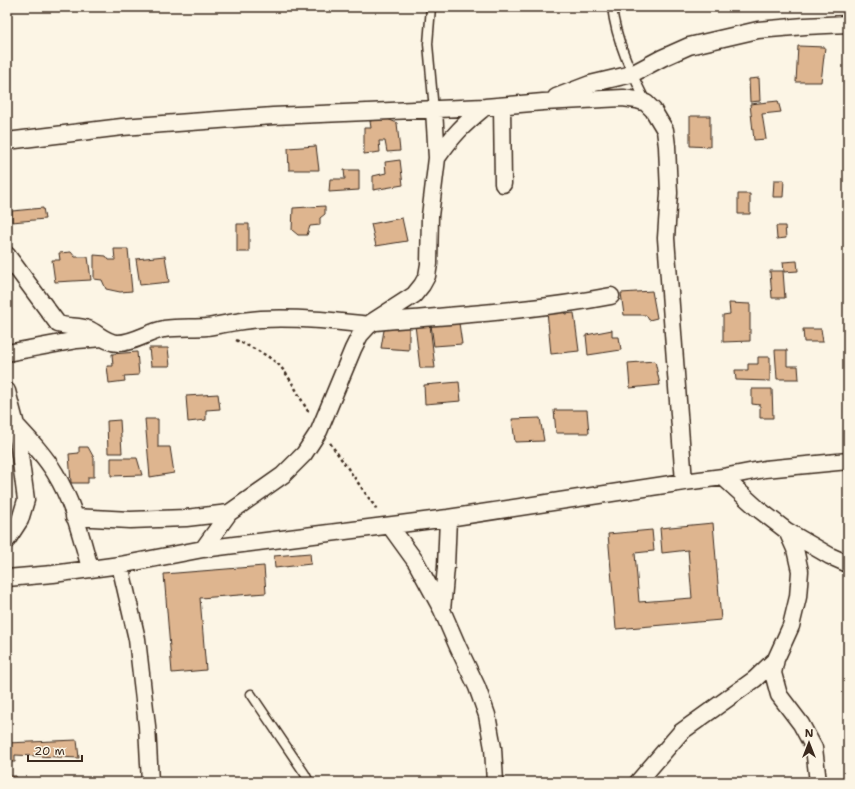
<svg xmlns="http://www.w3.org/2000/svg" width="855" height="789" font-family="'Shantell Sans',sans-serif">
<rect width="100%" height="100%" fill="#fcf5e5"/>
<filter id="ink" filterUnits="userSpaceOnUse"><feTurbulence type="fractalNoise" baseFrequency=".025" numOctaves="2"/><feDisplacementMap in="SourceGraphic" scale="8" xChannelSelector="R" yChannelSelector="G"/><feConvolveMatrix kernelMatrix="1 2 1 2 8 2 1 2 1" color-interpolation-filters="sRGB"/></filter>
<g filter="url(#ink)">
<path fill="#deb58f" stroke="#3b2a1e" d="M798,46L825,47L821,82H796Z
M759,78L760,101L750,102L749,79Z
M778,101L781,112L762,114L766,139L754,140L750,104Z
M690,116H710V147L690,146Z
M385,118L397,123L400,151L387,152L385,141H379L380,152L364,154V128H371L370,121Z
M316,146L319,170H289L288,148Z
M400,160L403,185L373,190V176L386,173L385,162Z
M344,170H359V190L329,192L330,179H345Z
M774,180H784L783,197H773Z
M738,194H750V214H738Z
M325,206V214L320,218V225L310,226L307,235H298L292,230L293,208Z
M43,208L45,219L12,222V211Z
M402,218L407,241L376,246L371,224Z
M237,224H249V252H237Z
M776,226H785L786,238L777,239Z
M114,249H128L132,291L120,292L106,289L102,280L94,279V255L106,256L109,260H115Z
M71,252L75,257H88L91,280L55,282L52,260H60L59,253Z
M165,256L169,282L140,285L136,259Z
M797,261L798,271L784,272L783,262Z
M770,271H783L785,298H772Z
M652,291L657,318L649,320L646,315H624L621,293Z
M729,303L750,304V341L723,342V315L730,314Z
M564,310L565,314L574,313L579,351L551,354L547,311Z
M459,323L462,344L434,346L431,325Z
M415,325H430L435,368H420Z
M409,326V350L381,348L384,330L389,328Z
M803,329H821L823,342H804Z
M612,330V337H619L621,350L588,355L586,335Z
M149,348H168L170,366H151Z
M775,350H787V366H798L799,379H777Z
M137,352L139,375L124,376L125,381L109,383L107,366H113L112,354Z
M758,357H770V381L736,380L735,370H748V364H758Z
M655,361L660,385L630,388L628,363Z
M459,382L461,401L425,404L424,385Z
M752,389H772L773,418H760V405L752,404Z
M218,394L220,409L206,410V420L188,422L186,396Z
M554,410H587L589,433H556Z
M540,418L544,441L515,442L512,419Z
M145,419H158V447H170L174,473L150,477Z
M120,420L122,453H108L107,421Z
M79,447H88L94,458V477H88V483H71L69,454L79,453Z
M111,458H137L142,475L111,476Z
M713,523L721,620L616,629L608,534L652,530L654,551L635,553L639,602L692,598L688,550L662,553L660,528Z
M310,553L311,564L275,568L274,556Z
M264,566L266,593L200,598L206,670L172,673L164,574Z
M77,740L79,758L15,755V762H7V743Z
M7,776H16L17,782H7Z"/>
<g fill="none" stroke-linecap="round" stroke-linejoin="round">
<g stroke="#3b2a1e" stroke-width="11">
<path id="service" d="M431,7L428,44L434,110
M612,7C616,41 631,72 646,102
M251,694L305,774L309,782"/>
</g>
<g stroke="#3b2a1e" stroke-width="19">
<path id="minor" d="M556,97L590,84L632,74L662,58L689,46L758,30L805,26L848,24
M502,106L503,184
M7,141L122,127L273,116L485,107L543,102L623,98L637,100L646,103L653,110L665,130L667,146L669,193L666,238L684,482
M437,158C453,135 464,124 485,107
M7,255L58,324C68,327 79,326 88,329C98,333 106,343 118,343C134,343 148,332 164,329C178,327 193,328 207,327C225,324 243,320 261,319C297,317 334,321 370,325
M376,322C455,315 533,311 611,296
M7,353L77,340L103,338
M7,391L16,425L26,500L20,520L7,540
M16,425C30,440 45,456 55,473C73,502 81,536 90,568
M723,477L757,508L787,531L795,549L800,571L798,597L791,626L776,659L773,673L779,695L801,724L814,748L818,782
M74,517L130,520L186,518L229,513
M390,526L416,562L442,610L458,647L477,687L487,715L493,748L495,782
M787,531L830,556L848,564
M203,549L229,513L283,475L304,454L319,431L353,349L360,335L372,322L414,295L422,285L427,276L429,264L430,216L437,158L434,110
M120,565L137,639L147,726L150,782
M7,578L53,574L120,565L203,549L448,518L684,482L723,477L765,469L848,461
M442,610L446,567L448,518
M638,782L681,732L755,679L776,659"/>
</g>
<path stroke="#3b2a1e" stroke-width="2.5" stroke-dasharray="3 3" stroke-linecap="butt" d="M236,340C250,347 267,354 279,365C291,378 300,398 309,413
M330,443L378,511"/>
<use href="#service" stroke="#fcf5e5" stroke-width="8"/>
<use href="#minor" stroke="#fcf5e5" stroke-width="16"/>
</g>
</g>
<rect width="855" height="789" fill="none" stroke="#fcf5e5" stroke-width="24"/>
<rect x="12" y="12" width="831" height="765" fill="none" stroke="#3b2a1e" stroke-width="1.5" filter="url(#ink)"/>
<g transform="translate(809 743)" stroke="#fcf5e5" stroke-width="3" paint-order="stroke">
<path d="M0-3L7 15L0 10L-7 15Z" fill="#3b2a1e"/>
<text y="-6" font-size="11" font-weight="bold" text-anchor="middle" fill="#3b2a1e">N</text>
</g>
<path d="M28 755v6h54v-6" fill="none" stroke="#3b2a1e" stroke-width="2"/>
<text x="34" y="755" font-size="12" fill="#3b2a1e" stroke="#fcf5e5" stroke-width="3" paint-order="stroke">20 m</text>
</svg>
